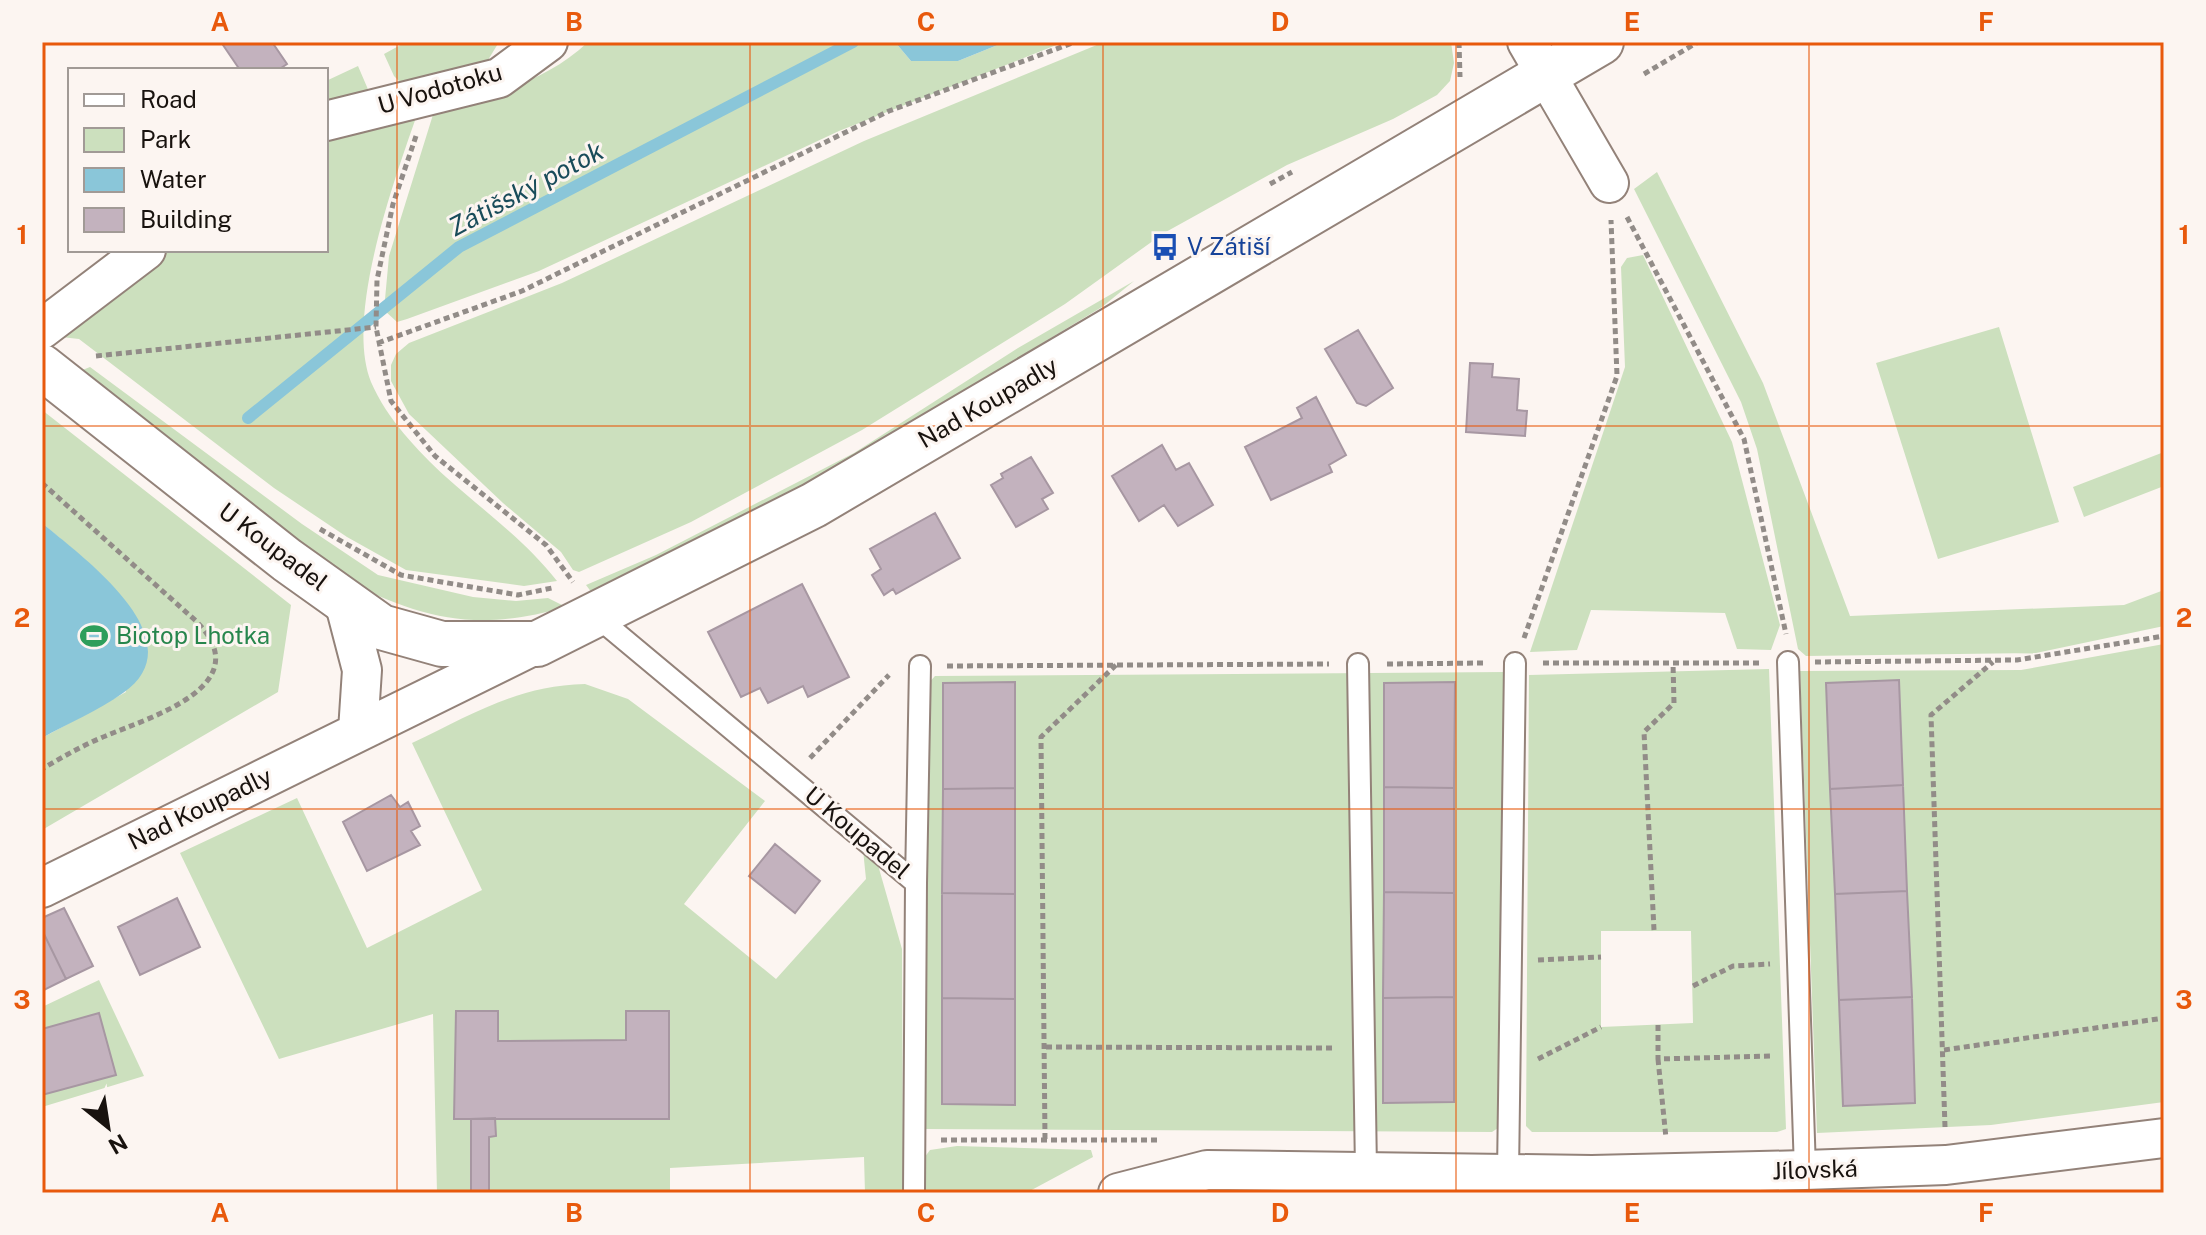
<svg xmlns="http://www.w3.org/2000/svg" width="2206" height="1235" font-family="'Public Sans',sans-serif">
<rect width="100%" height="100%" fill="#fcf5f1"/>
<path fill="#cce0be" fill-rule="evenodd" d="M406,42H499L485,65L403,85L394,76L384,54Z
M588,42H895L911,61H958L1005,42H1064L839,131L539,271L407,319L397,322L384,310L389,256L436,105C493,95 544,83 588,42Z
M1104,42H1451L1454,63L1450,81L1437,95L1393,119L1287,165L1164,233L1065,304L862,430L691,522L579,572L573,570L561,552L503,503L409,414L391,381V365L396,354L409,343L562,283L864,141Z
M358,66L370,94L326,109V81Z
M419,109C396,175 344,315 371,382C387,419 417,450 446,477C485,512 525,540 557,581L524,586L406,570L347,537L274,488L79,339L61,337L94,305L168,250H326V138Z
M1657,172L1763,383L1850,616L2124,605L2164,590V626L2036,653L1806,656L1798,649L1757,449L1741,402L1634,189Z
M1643,255L1732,442L1780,625L1771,650L1737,649L1725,613L1591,610L1577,650L1530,652L1625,367L1621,267L1627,258Z
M1134,281L1102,307L839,466L747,516L592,593L586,585L656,555L854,453L1018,348Z
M1999,327L2059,522L1938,559L1876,363Z
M90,367L302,524L378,575L473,597L516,601L548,598L566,607C475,633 421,619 339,577L80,371Z
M42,410L291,605L278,692L42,830V738L126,692L82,557L42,523Z
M2164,452V486L2084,517L2073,487Z
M2164,644V1102L1991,1125L1817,1133L1800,671L2021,670ZM1899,680L1915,1102L1843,1106L1826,684Z
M1769,669L1786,1129L1777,1132H1532L1526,1126L1529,675ZM1601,931H1691L1693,1023L1601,1027Z
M1505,672L1498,1128L1492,1132L925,1129L927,685L935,676ZM943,683H1015V1104L942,1103ZM1384,683H1455L1454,1102L1383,1103Z
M585,684L628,699L765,801L684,904L776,979L866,879L862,840L878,865L902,949L903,1193H865L864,1157L670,1168V1193H489V1137L496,1136L495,1118H669L626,1011V1040L498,1041V1011H456L454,1118L471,1119V1193H437L433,1014L279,1059L180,853L297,798L367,948L482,890L412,743C473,714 516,686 585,684Z
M99,980L144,1076L42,1107V1095L115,1075L42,1029V1007Z
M957,1146L1091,1150L1093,1157L1026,1193H924V1158L930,1150Z"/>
<path fill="#8ac6d9" d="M895,42H1005L958,61H911Z
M42,523C81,556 199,640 123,693C98,711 68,723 42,738Z"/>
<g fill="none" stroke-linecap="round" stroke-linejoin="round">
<path stroke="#8ac6d9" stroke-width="12" d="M248,418L459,247L853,42"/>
</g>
<path fill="#c3b2be" stroke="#a797a2" stroke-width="2" d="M221,42H272L287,64L278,70H240Z
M1358,330L1393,388L1366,406L1357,403L1325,349Z
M1470,363L1493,364L1492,377L1519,379L1517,410L1527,411L1525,436L1466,432Z
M1316,397L1346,455L1329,465L1332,472L1271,500L1245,447L1302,418L1297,408Z
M1162,445L1176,470L1189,463L1213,505L1178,526L1164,505L1139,521L1112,476Z
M1031,457L1053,493L1042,499L1048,509L1016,527L991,485L1003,478L1001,474Z
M935,513L960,558L896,594L893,589L884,595L872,575L881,569L870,549Z
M802,584L849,677L808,697L803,686L768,703L760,688L741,697L708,632Z
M1899,680L1903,785L1830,789L1826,683Z
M1015,682V788L943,789V683Z
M1455,682L1454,788L1384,787V683Z
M1903,785L1907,891L1835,894L1830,789Z
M1384,787L1454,788V893L1384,892Z
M1015,788V894L942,893L943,789Z
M391,795L400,807L408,802L420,826L411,831L420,845L367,871L343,822Z
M775,844L820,881L795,913L749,876Z
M1907,891L1912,997L1839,1000L1835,894Z
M1384,892L1454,893V997L1383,998Z
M942,893L1015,894V999L942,998Z
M177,898L200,947L140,975L118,927Z
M64,908L93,966L66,979L42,930V918Z
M42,930L66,979L42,991Z
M1454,997V1102L1383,1103V998Z
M1912,997L1915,1103L1843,1106L1839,1000Z
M942,998L1015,999V1105L942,1104Z
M456,1011H498V1041L626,1040V1011H669V1119H454Z
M99,1013L116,1075L42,1095V1029Z
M495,1118L496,1136L489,1137V1193H471V1119Z
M97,1191H206V1193H97Z"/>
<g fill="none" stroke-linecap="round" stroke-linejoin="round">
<g stroke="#938279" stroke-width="24">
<path id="service" d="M596,616L916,883L914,1193
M1788,662L1805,1170
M1358,664L1366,1170
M916,883L920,666
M1508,1173L1515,663"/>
</g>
<g stroke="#938279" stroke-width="42">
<path id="minor" d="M1527,42L1609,183
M326,121L499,78L548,42
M42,329L146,250
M344,601L362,670L358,731
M42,888L537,644
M1118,1193L1207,1170L1592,1175L1805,1170L1946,1165L2164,1138"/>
</g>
<g stroke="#938279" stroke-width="48">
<path id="tertiary" d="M42,367L287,560L381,627L442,644H537L814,505L1601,42"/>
</g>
<path stroke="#928c88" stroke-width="5" stroke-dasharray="6 4" stroke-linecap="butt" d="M1459,42L1460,77
M1644,74L1698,42
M416,136L393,204L377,280L376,327L391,401L435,456L546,545L573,582
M1270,184L1292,172
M1627,217L1744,439L1786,634
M378,343L522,291L889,111L1075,42
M96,356L376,327
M42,483L196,621C260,685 151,717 108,735C85,744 64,756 42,769
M320,529L401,575L518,595L552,588
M1524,638L1617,376L1611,220
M1815,662L2017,660L2164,636
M1543,663H1761
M1387,664L1485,663
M947,666L1329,664
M810,758L889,675
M1654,930L1644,732L1674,703L1673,663
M1538,960L1601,957
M1693,986L1733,966L1770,964
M1658,1025V1059L1773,1056
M1046,1047L1335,1048
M1944,1050L2164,1018
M1538,1059L1601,1027
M1658,1059L1666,1138
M1945,1127L1931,715L1993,662
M1045,1139L1041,737L1116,665
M941,1140H1159"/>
<use href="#service" stroke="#fff" stroke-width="20"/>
<use href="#minor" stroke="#fff" stroke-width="38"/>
<use href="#tertiary" stroke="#fff" stroke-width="44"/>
</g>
<path fill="none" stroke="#e8590c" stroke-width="2" stroke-opacity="0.55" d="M397,42V1193M750,42V1193M1103,42V1193M1456,42V1193M1809,42V1193M42,426H2164M42,809H2164"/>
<defs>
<g id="bus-bare" transform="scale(2.16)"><path d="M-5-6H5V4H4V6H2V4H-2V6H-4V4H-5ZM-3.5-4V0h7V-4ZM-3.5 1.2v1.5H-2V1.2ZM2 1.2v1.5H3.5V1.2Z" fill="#1a4fb4" stroke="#fcf5f1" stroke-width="2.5" paint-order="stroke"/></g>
<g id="stadium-bare" transform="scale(2.16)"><path d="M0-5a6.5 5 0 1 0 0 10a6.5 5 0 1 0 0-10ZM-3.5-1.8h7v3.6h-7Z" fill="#2e9e5b" stroke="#fcf5f1" stroke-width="2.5" paint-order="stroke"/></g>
</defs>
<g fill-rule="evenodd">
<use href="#bus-bare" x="1165" y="247"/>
<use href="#stadium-bare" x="94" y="636"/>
</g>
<g text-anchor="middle" stroke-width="6" stroke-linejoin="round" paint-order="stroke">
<g font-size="24" fill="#18120e" stroke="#fcf5f1">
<text transform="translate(440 89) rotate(-16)" y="8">U Vodotoku</text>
<text transform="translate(988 403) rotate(-30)" y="8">Nad Koupadly</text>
<text transform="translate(273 547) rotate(37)" y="8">U Koupadel</text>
<text transform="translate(200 809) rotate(-26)" y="8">Nad Koupadly</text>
<text transform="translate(857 833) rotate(40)" y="8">U Koupadel</text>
<text transform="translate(1815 1170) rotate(-2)" y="8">Jílovská</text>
</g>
<g font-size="24" fill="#164399" stroke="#fcf5f1" text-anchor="start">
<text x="1187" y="255">V Zátiší</text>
</g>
<g font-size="24" fill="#27864d" stroke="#fcf5f1" text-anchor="start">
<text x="116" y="644">Biotop Lhotka</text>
</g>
<g font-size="26" font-style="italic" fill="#194c5a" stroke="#fcf5f1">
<text transform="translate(526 189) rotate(-28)" y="9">Zátišský potok</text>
</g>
</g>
<rect width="2206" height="1235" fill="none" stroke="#fcf5f1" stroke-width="88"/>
<rect x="68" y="68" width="260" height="184" fill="#fcf5f1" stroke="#a19a96" stroke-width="2"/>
<rect x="84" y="94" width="40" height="12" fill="#ffffff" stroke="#a19a96" stroke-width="2"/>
<text x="140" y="108" font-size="24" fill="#18120e">Road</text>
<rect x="84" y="128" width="40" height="24" fill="#cce0be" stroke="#a19a96" stroke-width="2"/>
<text x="140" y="148" font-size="24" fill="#18120e">Park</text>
<rect x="84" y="168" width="40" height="24" fill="#8ac6d9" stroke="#a19a96" stroke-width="2"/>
<text x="140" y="188" font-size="24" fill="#18120e">Water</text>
<rect x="84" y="208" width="40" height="24" fill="#c3b2be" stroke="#a19a96" stroke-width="2"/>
<text x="140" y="228" font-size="24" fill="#18120e">Building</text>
<g transform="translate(108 1127) rotate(150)" stroke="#fcf5f1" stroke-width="6" paint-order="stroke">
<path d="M0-6L14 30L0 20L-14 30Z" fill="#18120e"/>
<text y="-12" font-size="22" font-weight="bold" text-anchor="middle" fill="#18120e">N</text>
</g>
<rect x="44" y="44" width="2118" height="1147" fill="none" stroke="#e8590c" stroke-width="3"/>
<g font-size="26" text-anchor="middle" font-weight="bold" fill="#e8590c">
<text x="220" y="31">A</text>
<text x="574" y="31">B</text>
<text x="926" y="31">C</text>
<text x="1280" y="31">D</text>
<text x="1632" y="31">E</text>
<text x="1986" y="31">F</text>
<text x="22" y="244">1</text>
<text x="2184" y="244">1</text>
<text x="22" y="627">2</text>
<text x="2184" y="627">2</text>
<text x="22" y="1009">3</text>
<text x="2184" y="1009">3</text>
<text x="220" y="1222">A</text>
<text x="574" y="1222">B</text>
<text x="926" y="1222">C</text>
<text x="1280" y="1222">D</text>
<text x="1632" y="1222">E</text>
<text x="1986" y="1222">F</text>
</g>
</svg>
